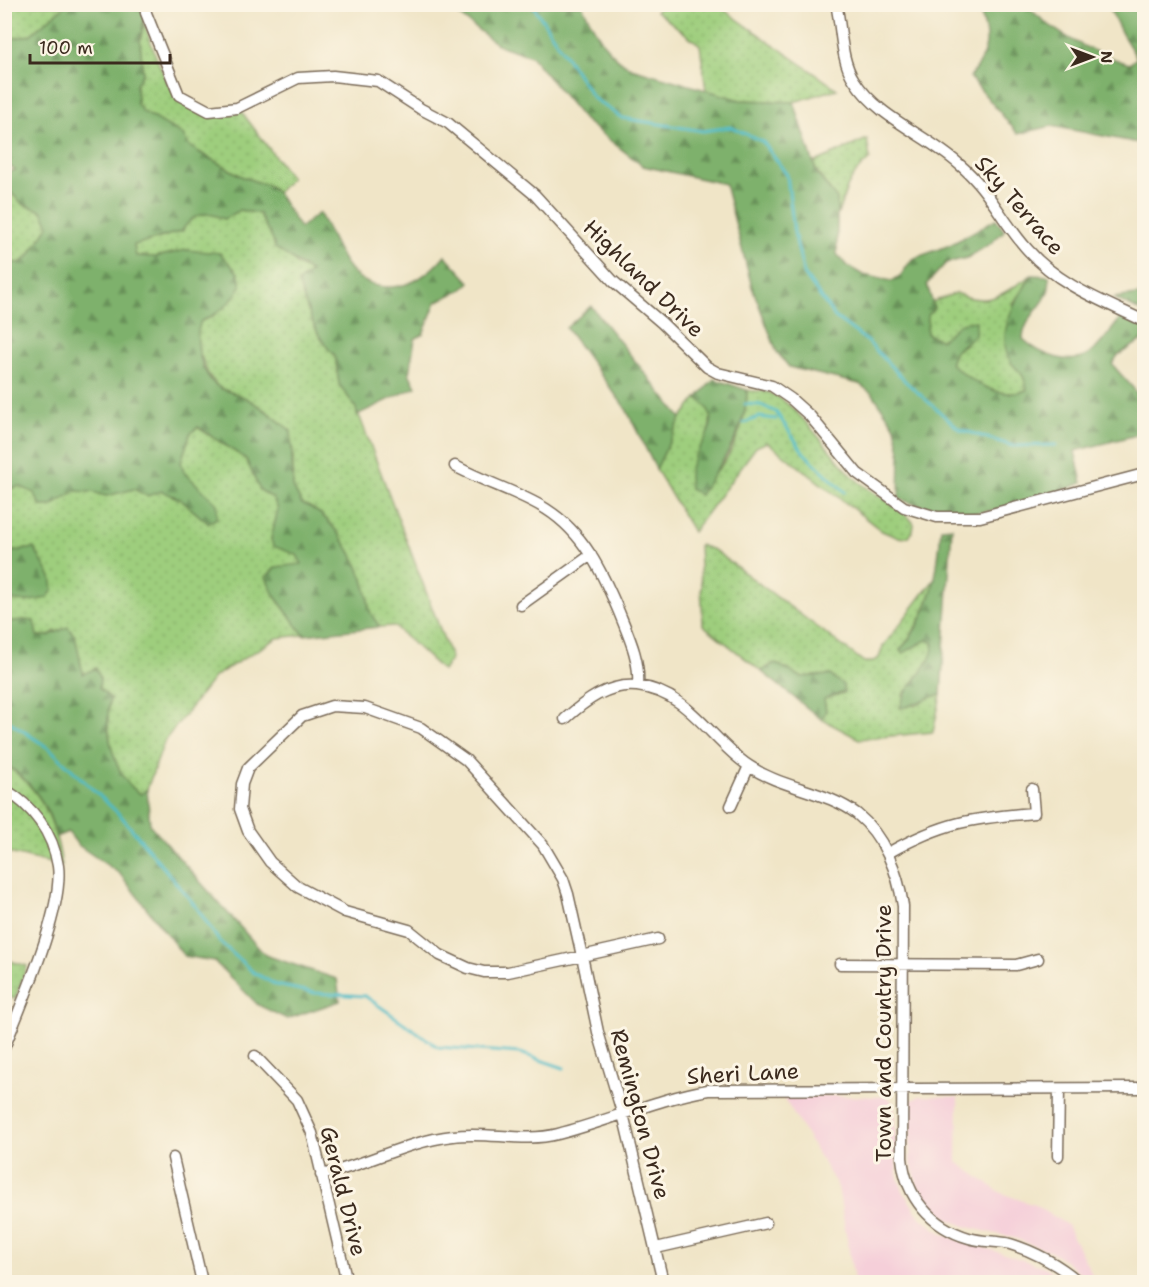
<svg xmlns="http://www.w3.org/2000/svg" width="1149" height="1287" font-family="'Shantell Sans',sans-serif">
<defs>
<pattern id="grass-dots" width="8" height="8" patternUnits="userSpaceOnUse" patternTransform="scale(1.5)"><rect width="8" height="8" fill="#9ece7d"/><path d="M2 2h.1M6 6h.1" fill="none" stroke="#89b16c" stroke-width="1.8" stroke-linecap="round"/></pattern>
<pattern id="forest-firs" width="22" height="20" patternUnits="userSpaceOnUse" patternTransform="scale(1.5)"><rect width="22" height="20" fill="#7eb16c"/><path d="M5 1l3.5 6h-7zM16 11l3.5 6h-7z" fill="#689058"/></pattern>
</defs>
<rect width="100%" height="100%" fill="#fcf5e5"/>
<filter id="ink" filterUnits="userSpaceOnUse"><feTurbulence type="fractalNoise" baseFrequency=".0167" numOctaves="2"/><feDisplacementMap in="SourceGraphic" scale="12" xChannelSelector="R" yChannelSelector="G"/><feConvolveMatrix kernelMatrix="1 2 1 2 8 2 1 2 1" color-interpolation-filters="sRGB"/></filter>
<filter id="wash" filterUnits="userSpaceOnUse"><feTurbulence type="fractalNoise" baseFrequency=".008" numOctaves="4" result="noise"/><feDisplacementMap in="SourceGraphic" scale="24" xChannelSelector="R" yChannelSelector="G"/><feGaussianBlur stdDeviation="1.35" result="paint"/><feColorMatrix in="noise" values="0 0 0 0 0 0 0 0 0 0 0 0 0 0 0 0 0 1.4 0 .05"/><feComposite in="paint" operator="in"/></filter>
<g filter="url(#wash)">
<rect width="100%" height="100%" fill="#f0e5c7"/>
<path fill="#f5cfd9" d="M782,1095L888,1097L894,1104L897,1175L904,1193L920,1217L944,1235L1045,1267L1067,1282H844L854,1280L838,1187Z
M920,1096L958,1097L957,1162L1001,1193L1037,1206L1067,1225L1096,1282H1091L1056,1254L1014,1238L967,1227L950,1220L933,1207L918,1186L910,1160L911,1101Z"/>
<path fill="url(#grass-dots)" stroke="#6c7c4e" stroke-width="1.5" d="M4,5H66L30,35L5,40Z
M663,5H717L837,89L794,102L740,100L706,90L700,45L656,11Z
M144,22C160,69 177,133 241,111L291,178L277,193L269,186L243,177L202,154L189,146L182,134L143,112L137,104L136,84L143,73L140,42Z
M867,139L870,159C849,176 846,188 838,214C836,188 821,185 813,163Z
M4,189H7L23,204L42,211L49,225L30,255L21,263L5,262Z
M240,210L260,214L268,230L297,265L311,272L301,291C309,311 317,341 335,355L339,384L356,407L451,658L443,671L394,626L380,627C365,607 371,612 366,590C359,561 331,512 302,504L293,487V450L280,422L245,398L218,387L208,374L199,351L196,332L201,321L212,317L241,286L238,273L229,263L186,250L156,257L135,256L134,245C145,241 156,240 166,236C190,226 194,204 224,219Z
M1032,275L1014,302L1009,359L1023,373L1027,390C999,401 971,381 950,363L955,351L966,344L961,324L941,340L927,334L928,315L934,308L932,302L956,293C990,308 1004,293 1032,275Z
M747,390C754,392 763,390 770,393C799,404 834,461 859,482C873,494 906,510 914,524C913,545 895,537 882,531L767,442L756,447L693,532L656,469L681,418L697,398L709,407C717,442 688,453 690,489C697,484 708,480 714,474C735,453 747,417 747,390Z
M197,427L246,459L260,490L273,498L278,510L271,539L297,555L303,565L291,566L274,595L304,635L277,638L215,676L165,740L147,789L141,794C112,777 104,728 110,698L99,688L100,678L83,675L75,636L55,631L48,636H37L24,620L5,622L4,596L9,599L26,549L5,553V490L20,486L34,493L41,506H52L75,491L93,492L106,496L134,489L147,496L162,491L180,499L208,523L194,483L184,472L181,462L190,434Z
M699,545L714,550L864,662H871L879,658L883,646L937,576C928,603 919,628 900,650L903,653L926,640L934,642L932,659L903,695L915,706L929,696L941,695L933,732L859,739L821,719L826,711L824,699L844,693L830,675L801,677L775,663L761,671L703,625Z
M4,764C43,789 55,822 62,866L5,852Z
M4,959L27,966L15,999L5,996Z"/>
<path fill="url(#forest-firs)" stroke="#5c6e45" stroke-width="1.5" d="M66,5H146L140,42L143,73L136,84L137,104L143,112L182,134L189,146L202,154L243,177L269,186L277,193L300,228L319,213C338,245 346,289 391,287C414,286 431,272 445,255L470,282L463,289L436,302L423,334L415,339L409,373L416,387L357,415L356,408L339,384L335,355C317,342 305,303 298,282L311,272L275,248C273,234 263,226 260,214L240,210L224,219C206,210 192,214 182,231L134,245L136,256L156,257L186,250L220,253L238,273L241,286C232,302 219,314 201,321C193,340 201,377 220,388C228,392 238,394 246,398C262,407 277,419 291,431L293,487L302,504C331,512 359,561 366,590C371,612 365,607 380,627L304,635L274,595L266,577L276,567L302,564L297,555L273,546L271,539L278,509L273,498L260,490L246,459L198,427L190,434L181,462L184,472L217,504V518L208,523L180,499L162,491L147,496L134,489L106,496L93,492L75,491L52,506H41L34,493L20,486L5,490V262L21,263L30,255L49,225L42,211L23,204L7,189H5V172L15,170L5,162V40L30,35Z
M446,5H582C596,31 604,53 631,68L740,100L794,102L817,174L837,199V254L846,265L863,275L892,281L901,275L912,259L950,245L996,219L1004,231L990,244L967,258L946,263L927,284L934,308L928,315L927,334L941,340L961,323L976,321L975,335L955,351L950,363C971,381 999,401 1027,390C1023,367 1016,373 1009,359C996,330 1017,298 1032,275L1049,276C1054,304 1024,312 1023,339C1039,354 1072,369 1092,352C1104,342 1113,328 1122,316L1144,323V339L1118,355L1112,364C1138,396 1144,389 1144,433L1075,451L1082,483C1049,496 994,515 958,513C937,511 919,506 899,499L900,451L895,427L873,394L859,384L789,367L777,352L752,287L725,184L643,166L584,120L531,56L498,45Z
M978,5H1026C1056,35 1089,51 1129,64L1137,58L1122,34L1108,5H1144V144L1052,126L1018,134L970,77C991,48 989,39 978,5Z
M1144,294V313L1114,298Z
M591,306L681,418L656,469L626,409L566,328Z
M714,379L747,390C747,430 722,462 700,495L690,489C689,481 688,472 691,465C700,440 728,421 697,398Z
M952,527L941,695C924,697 917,706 900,708C907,679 931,672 934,643L926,640L903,653L900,650C932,615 938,572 941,528Z
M34,548L51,577L53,590L47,598C33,601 16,605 5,596V553Z
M24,620L34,621L37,636H48L68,627L75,636L83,674L96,668L100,678L99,688L110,698C104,727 112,777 141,794L147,789L150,825L265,955L337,979L340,1001L287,1019L258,1005L214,961L184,956L120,874L78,845L68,832L56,837C50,806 30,780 5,764V622Z
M775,663L801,677L830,675L843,685L844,692L824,699L826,711L821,719L761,671Z"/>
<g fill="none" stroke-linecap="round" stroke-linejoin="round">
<path stroke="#4dbbc6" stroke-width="3" d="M532,4L593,98L622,118L703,131L731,127L763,142L787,175L794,232L804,274L835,317L867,341L906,382L959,429L1013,446L1056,445
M745,404L761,405L776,412L804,453L845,492
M744,423L759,417L776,419
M4,718L50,749L121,816L197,908L219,941L253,972L276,985L315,993L365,996L438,1047L520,1053L564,1068"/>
</g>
</g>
<g filter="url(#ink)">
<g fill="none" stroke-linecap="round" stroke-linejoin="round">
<g stroke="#7a6b59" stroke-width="13">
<path id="minor" d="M145,4L146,13L179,95L209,111L237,108L298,78L333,76L378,81L421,109L448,123L535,195L613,281L662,323L707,367L718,373L772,386L791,399L810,416L857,473L904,507L937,517H980L1144,474
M836,4C842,28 840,59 854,80C879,119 926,134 960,165C989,189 1003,223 1028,250C1060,286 1103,301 1144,321
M455,466C484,482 519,492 546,509C584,533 602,572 619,612C629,637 640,659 638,686
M521,605L591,555
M565,719C585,701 608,683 637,686C689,692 709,739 749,766C781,788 827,791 857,814C884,836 898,872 903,906L902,1158C906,1197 931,1227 969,1238C982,1242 997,1241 1010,1244C1036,1252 1059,1265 1079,1282
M4,789C33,806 53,833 58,866C64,909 21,1005 4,1048
M731,806L749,766
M888,853C943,822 972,818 1034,813L1032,789
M658,939L582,956L508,972H484L468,968L440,955L409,930L345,912L298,887L270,862L248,831L240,809L242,784L248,768L302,716L332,706L365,708L421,728L466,760L543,845L563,879L568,894L582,956L598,1032L625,1122L663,1282
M840,964L1016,965L1038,959
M255,1056L297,1100L312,1133L347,1282
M1058,1156L1059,1089
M173,1158L202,1282
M321,1175C366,1165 407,1141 453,1136C488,1131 523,1143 558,1134C609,1121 656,1099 708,1090L1144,1088
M656,1248L766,1223"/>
</g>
<use href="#minor" stroke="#fff" stroke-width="10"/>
</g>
</g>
<g text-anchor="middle" stroke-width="6" stroke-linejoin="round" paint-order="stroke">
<g font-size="22" fill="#3b2a1e" stroke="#fcf5e5">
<text transform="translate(1020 205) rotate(49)" y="8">Sky Terrace</text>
<text transform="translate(644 278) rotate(44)" y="8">Highland Drive</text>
<text transform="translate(883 1033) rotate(-90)" y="8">Town and Country Drive</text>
<text transform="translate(743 1073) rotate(-3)" y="8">Sheri Lane</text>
<text transform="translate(641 1114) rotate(75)" y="8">Remington Drive</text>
<text transform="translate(344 1191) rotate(76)" y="8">Gerald Drive</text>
</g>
</g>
<rect width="1149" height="1287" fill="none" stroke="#fcf5e5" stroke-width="24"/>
<g transform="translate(1092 57) rotate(90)" stroke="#fcf5e5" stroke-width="4.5" paint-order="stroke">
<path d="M0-4.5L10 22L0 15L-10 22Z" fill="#3b2a1e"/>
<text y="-9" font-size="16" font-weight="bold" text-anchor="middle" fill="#3b2a1e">N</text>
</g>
<path d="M30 54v9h140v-9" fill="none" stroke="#3b2a1e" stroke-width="3"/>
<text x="39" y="54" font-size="18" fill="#3b2a1e" stroke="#fcf5e5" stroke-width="4.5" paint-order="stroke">100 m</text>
</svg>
